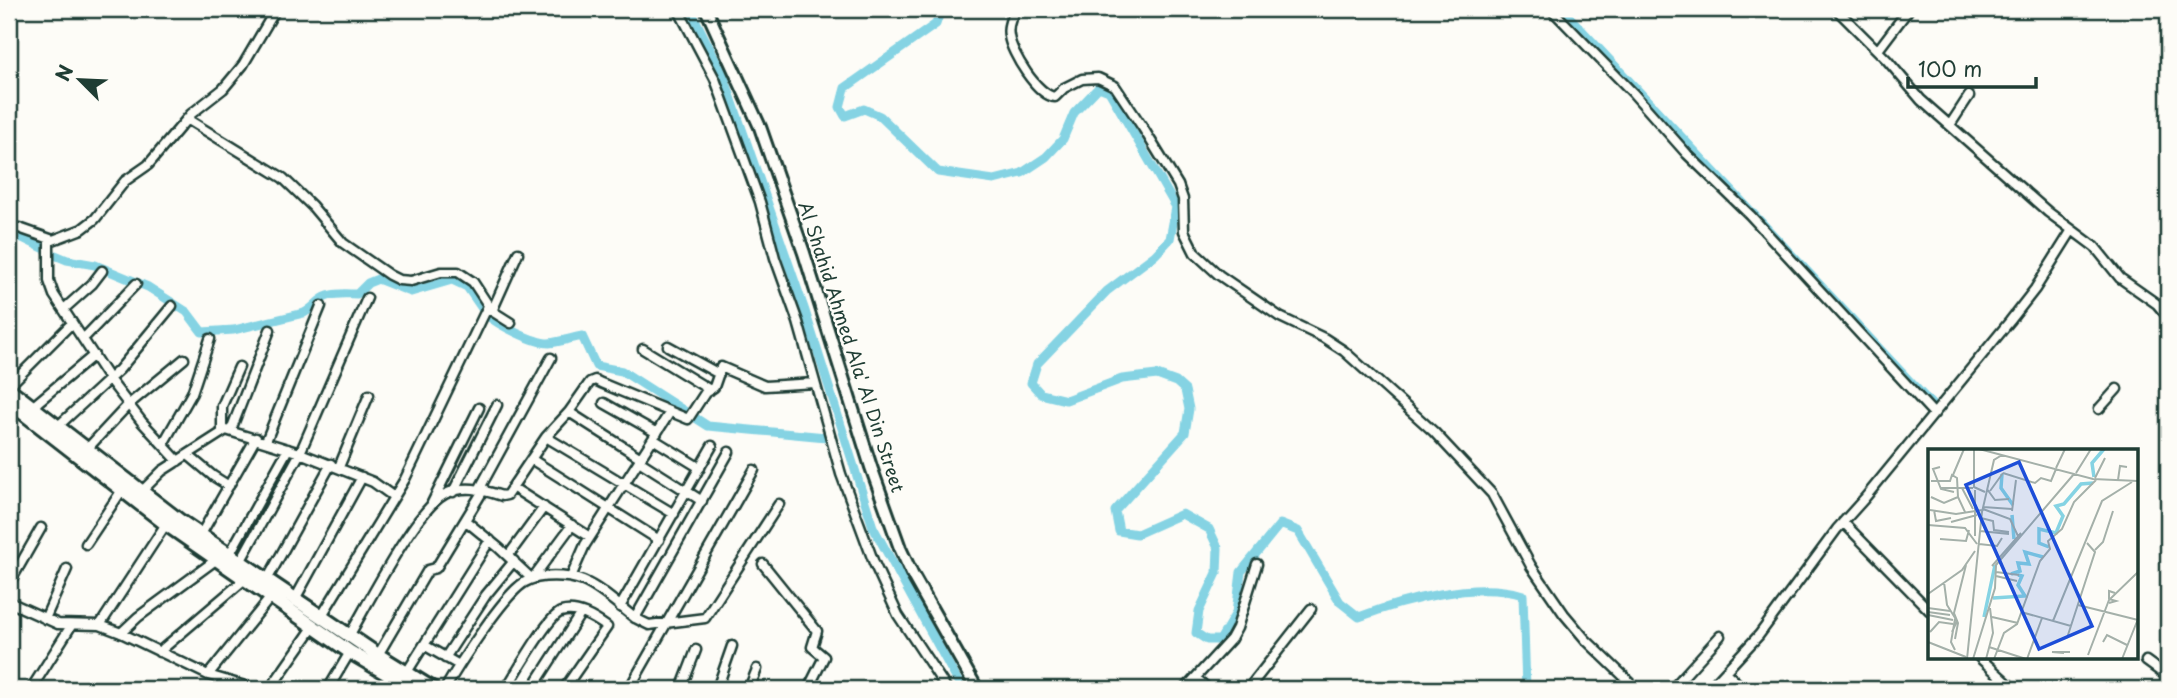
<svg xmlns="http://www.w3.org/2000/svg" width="2177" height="698" font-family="'Playpen Sans',sans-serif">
<rect width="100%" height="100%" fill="#fdfcf7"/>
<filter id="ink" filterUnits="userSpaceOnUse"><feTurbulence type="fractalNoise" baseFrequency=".0143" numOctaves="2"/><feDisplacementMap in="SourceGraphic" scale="14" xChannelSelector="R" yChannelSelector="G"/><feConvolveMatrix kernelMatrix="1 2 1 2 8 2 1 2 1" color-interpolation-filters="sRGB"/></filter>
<g filter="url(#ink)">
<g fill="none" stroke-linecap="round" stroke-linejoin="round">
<path stroke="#85d3e3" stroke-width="9" d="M690,9L724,77L805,311L873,527L962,689
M941,9L936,24L845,88L840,107L845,116L864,109L880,116L938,172L994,180L1022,173L1046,157L1063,139L1074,113L1099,87L1109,91L1176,207L1170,239L1155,255L1107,291L1037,364L1031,383L1041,394L1066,400L1122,379L1157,375L1176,382L1185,390L1189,409L1185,433L1115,511L1119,531L1137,534L1182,514L1209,529L1218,548L1217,573L1199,611L1196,633L1207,640H1220L1236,613L1241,572L1280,524L1298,531L1340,602L1359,617C1404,600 1476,580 1523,595L1526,689
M1562,9L1935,408
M9,234L12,233L45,249
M55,255L67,260L95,265L148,287L187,312L202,332L234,330L304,313C312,309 316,303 322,299C332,292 346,294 357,294L368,283L378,279L411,292L452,280L467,287L483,310
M487,315C498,325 534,343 549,343C560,342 572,338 582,336L596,366L622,371L708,426L826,437"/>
<g stroke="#1f3d34" stroke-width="13">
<path id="street" d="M678,9L715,79L760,202L775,258L798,322L841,474L874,563L898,615L947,689
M1016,9C1011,17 1007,27 1009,36C1011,53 1038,96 1055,97L1064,88L1082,79L1098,78L1115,86L1143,128L1178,185L1183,199L1184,231L1195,253L1219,275L1280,317L1324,338L1344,351L1434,432L1492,494L1531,566L1564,614L1586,640L1637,689
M1551,9L1633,93L1687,154L1750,215L1934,414
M1836,9L1887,60L1921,100L2048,212L2095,247L2120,278L2157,304L2168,317
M1878,50L1909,9
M187,119L283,178L312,206L343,243L389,275L399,280L411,281L441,272H458L473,282L492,311L511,323
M1950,125L1969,96
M9,227L19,228L53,240L82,229L95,219L125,181L148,165L191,114L223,89L243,65L276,9
M49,240V281L54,295L109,379L142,422L178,461
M64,309L92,284L102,271
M492,311L518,253
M83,339L136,284
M668,346L719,374
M643,349L710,390
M9,386L72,323
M604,403L657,433
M32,407L94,355
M2099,409L2117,389
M569,412L641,458
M57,427L119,370L172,306
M231,430L270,330
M222,431V406L239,367
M546,437L674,514
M653,439L700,468
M266,441L321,306
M163,444L192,393L210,339
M86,450L128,405L184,359
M188,455L213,476L229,486
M531,459L659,540
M639,461L702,501
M339,467L369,395
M512,487L590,537
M480,488L551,358
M141,492L162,471L226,430L300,453L367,298
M453,492L497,405
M432,503L479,408
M466,521L499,548L532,579L572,525
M1843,522L1930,611
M200,536L256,438
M86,544L122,490
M229,555L288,449
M508,556L544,507
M240,562L300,453L373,482L394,497
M763,564L817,631L812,647L824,657L808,689
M571,577L585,545L670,412
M267,580L331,464
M9,584L41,528
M294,601L362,477
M9,602L58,624L100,625L166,524
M620,607L712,446
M321,617L405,479L488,306
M635,618L649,625L705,618L779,504
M45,619L67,569
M100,625L121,633L208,675L255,689
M121,633L138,617L217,559
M349,636C368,604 415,510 445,494C466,484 483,490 502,496L507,495L546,437L569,412L590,382L595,380L601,383L688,419L705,393L714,387L721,367L765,386L815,383
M424,645L459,665
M159,652L245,579
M378,655L428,570L436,568L484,489
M445,658L486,595L514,561
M1980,658L2014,689
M2146,661L2168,677
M407,672L490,540
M1725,672L1744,689
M208,675L274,593
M1196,678L1208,689
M31,689L71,626
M270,689L314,626
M328,689L350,652
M445,689C458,666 504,594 525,582C539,574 568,575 583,581C602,589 619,606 635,618L729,452
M506,689C515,675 548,616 561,612C577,607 594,618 607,627L564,689
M532,689L581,613
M629,689L754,470
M681,689L696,650
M717,689L732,646
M749,689L757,669
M1185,689L1231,639L1237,628L1257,564
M1248,689L1311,609
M1672,689L1720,636
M1709,689L1759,635L1837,529L1864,499L2010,321L2035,289L2072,230"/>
</g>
<g stroke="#1f3d34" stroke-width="16">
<path id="secondary" d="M706,9L760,127L804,253L871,467L900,548L913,576L977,689"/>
</g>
<g stroke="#1f3d34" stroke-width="18">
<path id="primary" d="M9,389L180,521L378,655L433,689
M9,402L166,524L350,652L413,689"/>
</g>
<use href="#street" stroke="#fdfcf7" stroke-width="8"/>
<use href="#secondary" stroke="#fdfcf7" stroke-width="10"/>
<use href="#primary" stroke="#fdfcf7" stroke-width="12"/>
</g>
</g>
<g text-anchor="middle" stroke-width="5" stroke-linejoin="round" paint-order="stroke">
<g font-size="18" fill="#1f3d34" stroke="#fdfcf7">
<text transform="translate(851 347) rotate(72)" y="6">Al Shahid Ahmed Ala' Al Din Street</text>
</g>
</g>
<g transform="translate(1928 449)">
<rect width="210" height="210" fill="#fdfcf7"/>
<path fill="none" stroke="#85d3e3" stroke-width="3.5" d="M74,25L73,39L85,56M166,28L164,14L176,0M84,66L86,90M121,98L111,94V80L128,84L135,67L128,57L136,55L153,35L165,34M83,125L92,122L90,114L101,115L97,103L115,108M65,149L97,147L90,136L94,127L90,126M56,168L67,116"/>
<path fill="none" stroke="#a4b0a9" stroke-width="2" d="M46,0V38L57,43M51,0L165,30L210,32M12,18L5,20L13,40L26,43M128,19L137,0M75,24L107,34L113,29L123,32L128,20M148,24L163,0M25,26L36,0M167,29L177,9M190,31L192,17L199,18M3,32H22L24,26L29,29L30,48L37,63M13,39H45M34,39L45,60M59,40L67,51L81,50M47,41V87M62,42L75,24M3,48L16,54L30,48M55,58L84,60M55,60L82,70L90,87M2,61L28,65L54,61M6,61L8,72L23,69M84,62L88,31M53,69L65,72L66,81L81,83M23,73L49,66M0,76L37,79L49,95M52,82L81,85M12,90L38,92L41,81M51,95L69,97L74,89M167,101L175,93L185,62M64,117L93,84M68,123L91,126M68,127L89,132M16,133L19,156L29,172L24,183M0,145L34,121L47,102M181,154L188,152L181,150V142L187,144M150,156L210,171M0,159L22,162M0,163L22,166M93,163L143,177M0,166L25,171M64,168L90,174M27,170L23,193L27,201M125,172L174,52L204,33M2,183L11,173L25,175M139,189L167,103L159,94M27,190L30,174L26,164L38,116M0,193L38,208M175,193L179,186L199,196M61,198L98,210M136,204L124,203H142M160,206L181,151L210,123M39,210L54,63L66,11L74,6M45,210L67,139L68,116L146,25M58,210L65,184L62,159M66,210L76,184L89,175L112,112L122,100L120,92L134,80L146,53L168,31M99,210L114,169M194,210L210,170"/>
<path fill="#1d4ed8" fill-opacity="0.15" stroke="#1d4ed8" stroke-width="3.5" d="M91,13L164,177L111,200L38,36Z"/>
<rect width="210" height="210" fill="none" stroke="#1f3d34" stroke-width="3.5"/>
</g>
<rect width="2177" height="698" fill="none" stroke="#fdfcf7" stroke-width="35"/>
<rect x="18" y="18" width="2142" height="663" fill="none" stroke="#1f3d34" stroke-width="2.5" filter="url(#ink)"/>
<g transform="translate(80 80) rotate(294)" stroke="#fdfcf7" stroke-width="5" paint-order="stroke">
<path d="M0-5L12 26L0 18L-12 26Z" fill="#1f3d34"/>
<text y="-10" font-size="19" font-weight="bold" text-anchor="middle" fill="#1f3d34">N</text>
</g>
<path d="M1908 77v10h128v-10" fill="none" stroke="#1f3d34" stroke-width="3.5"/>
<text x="1918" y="77" font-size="21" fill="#1f3d34" stroke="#fdfcf7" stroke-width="5" paint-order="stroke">100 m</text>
</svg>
